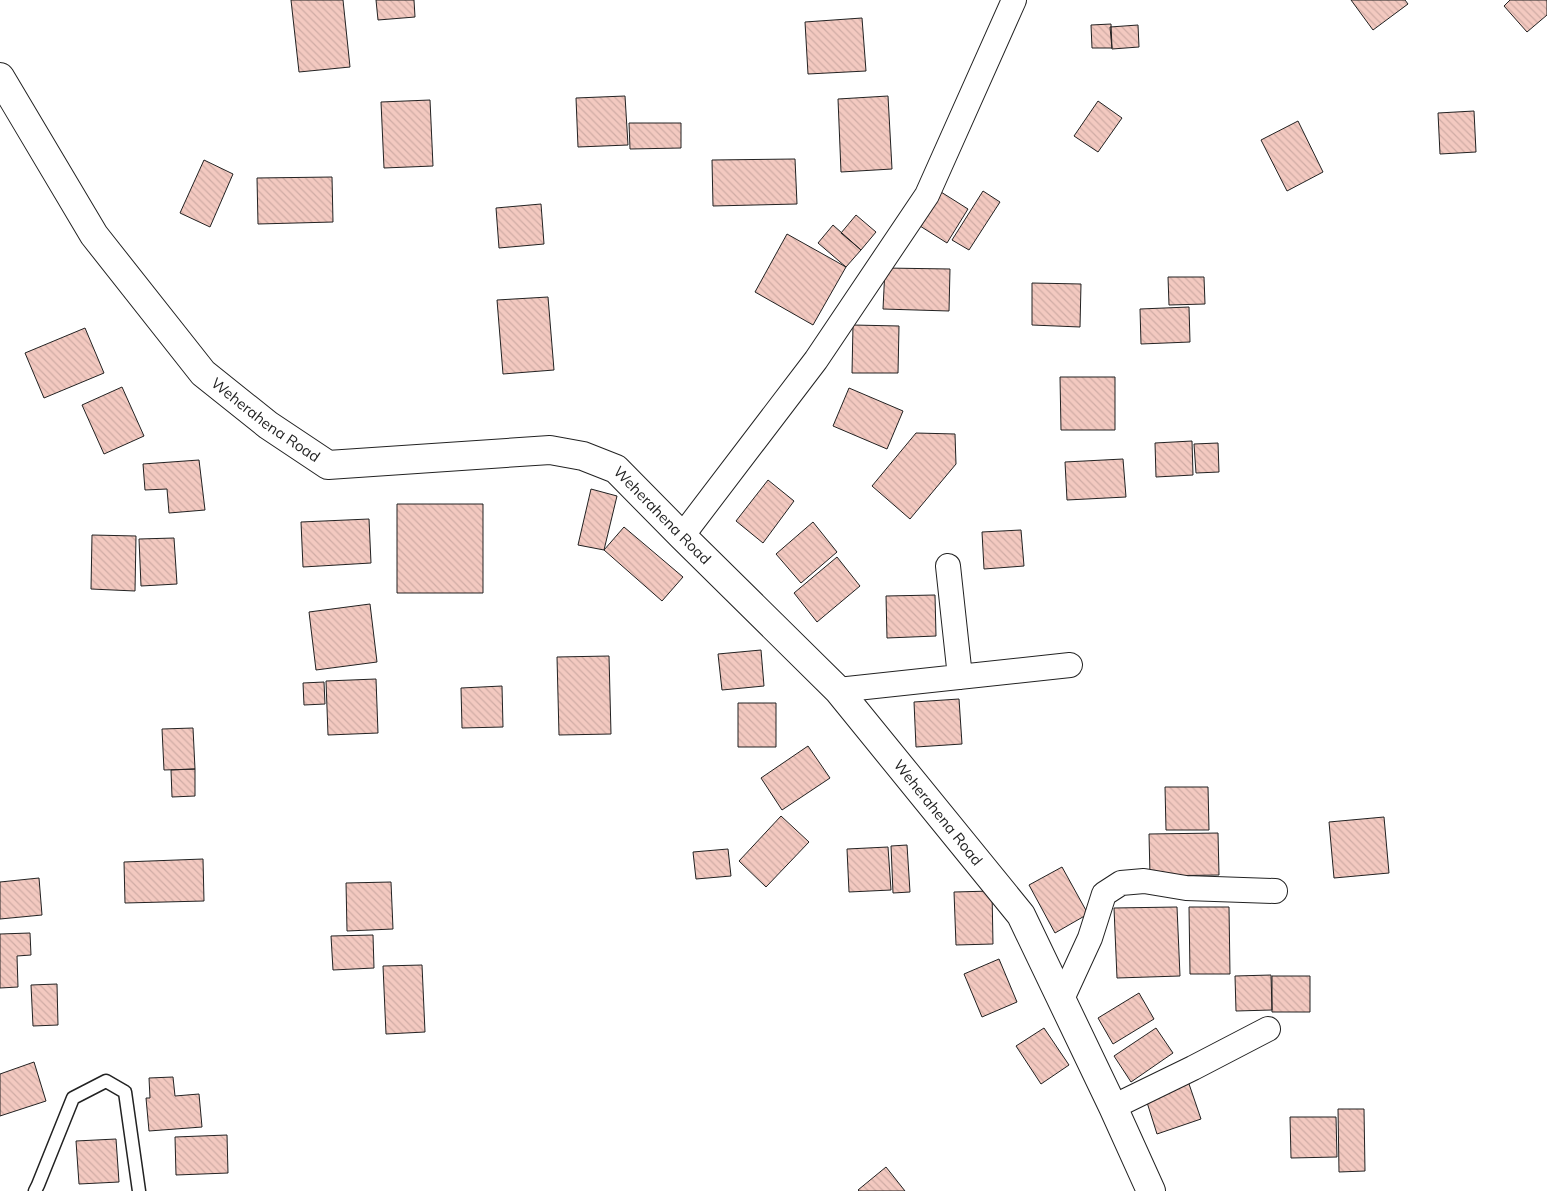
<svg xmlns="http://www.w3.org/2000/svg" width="1547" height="1191" font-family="Mulish,sans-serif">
<defs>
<pattern id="building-back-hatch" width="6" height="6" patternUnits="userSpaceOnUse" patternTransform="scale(1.25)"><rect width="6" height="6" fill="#f3c9c0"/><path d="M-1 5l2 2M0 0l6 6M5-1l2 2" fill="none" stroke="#d0aca5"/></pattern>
</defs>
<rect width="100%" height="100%" fill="#fff"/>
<path fill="url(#building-back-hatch)" stroke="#222" d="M291,0H343L350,67L299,72Z
M376,0H414L415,17L378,20Z
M1351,0H1405L1408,4L1373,30Z
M1510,0H1547V15L1527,32L1504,6Z
M862,18L866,71L808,74L805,22Z
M1111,24L1112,48H1092L1091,25Z
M1138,25L1139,47L1112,49L1110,27Z
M625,96L628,145L578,147L576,98Z
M888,96L892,169L841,172L838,99Z
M430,100L433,166L384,168L381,102Z
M1098,101L1122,118L1098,152L1074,136Z
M1474,111L1476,152L1440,154L1438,113Z
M1298,121L1323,172L1287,191L1261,140Z
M629,123H681V148L630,149Z
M795,159L797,204L713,206L712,160Z
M204,160L233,174L210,227L180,213Z
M332,177L333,222L258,224L257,178Z
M983,191L1000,202L969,250L952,240Z
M941,192L968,209L947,243L920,226Z
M541,204L544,244L499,248L496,208Z
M856,215L876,232L861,250L841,233Z
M833,225L861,250L846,267L818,243Z
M787,234L846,267L813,325L755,292Z
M885,268L950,269L949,311L883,309Z
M1168,277H1204L1205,304L1169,305Z
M1032,283L1081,284L1080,327L1032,325Z
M548,297L554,370L503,374L497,300Z
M1189,307L1190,342L1141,344L1140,309Z
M853,325L899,326L898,373H852Z
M85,328L104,373L44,398L25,353Z
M1060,377H1115V430H1061Z
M122,387L144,436L104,454L82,405Z
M849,388L903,411L887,449L833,426Z
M916,433L955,434L956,464L910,519L872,486Z
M1192,441L1193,475L1156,477L1155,443Z
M1218,443L1219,472L1196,473L1194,444Z
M1123,459L1126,497L1067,500L1065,462Z
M199,460L205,510L169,513L167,489L145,490L143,464Z
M768,480L794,501L763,543L736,521Z
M591,489L617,496L604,550L578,545Z
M397,504H483V593H397Z
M369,519L371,563L303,567L301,522Z
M813,522L837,552L801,583L776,554Z
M624,527L683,577L662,601L604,550Z
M1021,530L1024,566L984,569L982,532Z
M92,535L136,536L135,591L91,589Z
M174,538L177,584L141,586L139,539Z
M837,557L860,586L817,622L794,593Z
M935,595L936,636L887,638L886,596Z
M370,604L377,662L316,670L309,612Z
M761,650L764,686L722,690L718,654Z
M609,656L611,734L559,735L557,657Z
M376,679L378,733L328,735L326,681Z
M324,682L325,704L304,705L303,683Z
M502,686L503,727L462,728L461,688Z
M959,699L962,744L916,747L914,702Z
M738,703H776V747H738Z
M193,728L195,769L164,770L162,729Z
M808,746L830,778L782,810L761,778Z
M195,769V796L172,797L171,770Z
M1165,787H1208L1209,830H1166Z
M781,816L809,842L766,887L739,861Z
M1384,817L1389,873L1334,878L1329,822Z
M1218,833L1219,875L1150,876L1149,834Z
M907,845L910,892L893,893L891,846Z
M888,847L891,890L849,892L847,849Z
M728,849L731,876L696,879L693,852Z
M203,859L204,901L125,903L124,862Z
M1062,867L1088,914L1055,933L1029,885Z
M39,878L42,915L0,919V882Z
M391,882L393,929L347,931L346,883Z
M992,891L993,944L956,945L954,892Z
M1177,907L1180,976L1117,978L1114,908Z
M1189,907H1229L1230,974H1190Z
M30,933L31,955L17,956L18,987L0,988V934Z
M373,935L374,968L333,970L331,936Z
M999,959L1017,1002L982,1017L964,974Z
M422,965L425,1032L386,1034L383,966Z
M1271,975L1272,1010L1236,1011L1235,976Z
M1272,976H1310V1012H1272Z
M57,984L58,1025L33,1026L31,985Z
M1139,993L1154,1019L1113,1044L1098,1018Z
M1044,1028L1069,1065L1041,1084L1016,1046Z
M1156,1028L1173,1053L1131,1082L1114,1056Z
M34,1062L46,1101L0,1116V1074Z
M173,1077L175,1096L199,1094L202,1127L149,1131L146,1098H150L149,1078Z
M1188,1081L1201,1119L1157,1134L1145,1096Z
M1338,1109H1364L1365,1171L1339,1172Z
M1290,1117H1336L1337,1157L1291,1158Z
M227,1135L228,1173L176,1175L175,1137Z
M116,1139L119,1182L79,1184L76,1141Z
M886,1167L905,1191H859L858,1190Z"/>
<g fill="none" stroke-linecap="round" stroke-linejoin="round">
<g stroke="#222" stroke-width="15">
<path id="service" d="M35,1191L38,1185L73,1098L106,1081L125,1092L139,1191"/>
</g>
<g stroke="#222" stroke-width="26">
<path id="minor" d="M682,536L816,360L927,195L1014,0
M948,566L960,677
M838,690L1070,665
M1061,1001L1090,938L1104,894L1121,883L1144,881L1186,888L1275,891
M1113,1107L1193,1068L1268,1029"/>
</g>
<g stroke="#222" stroke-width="30">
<g id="secondary">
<path id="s1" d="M0,77L94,235L203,373L268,425L328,465L550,450L583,456L616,469L682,536L838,690L1021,915L1113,1107L1151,1191"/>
</g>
</g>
<use href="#service" stroke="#fff" stroke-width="12"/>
<use href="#minor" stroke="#fff" stroke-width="24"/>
<use href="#secondary" stroke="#fff" stroke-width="28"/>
</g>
<g text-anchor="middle" stroke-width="4" stroke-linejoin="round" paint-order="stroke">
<g font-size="15" fill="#222" stroke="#fff">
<text dy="5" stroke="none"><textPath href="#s1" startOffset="438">Weherahena Road</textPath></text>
<text dy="5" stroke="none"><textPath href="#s1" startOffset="872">Weherahena Road</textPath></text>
<text dy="5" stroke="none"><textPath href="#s1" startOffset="1278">Weherahena Road</textPath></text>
</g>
</g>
</svg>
